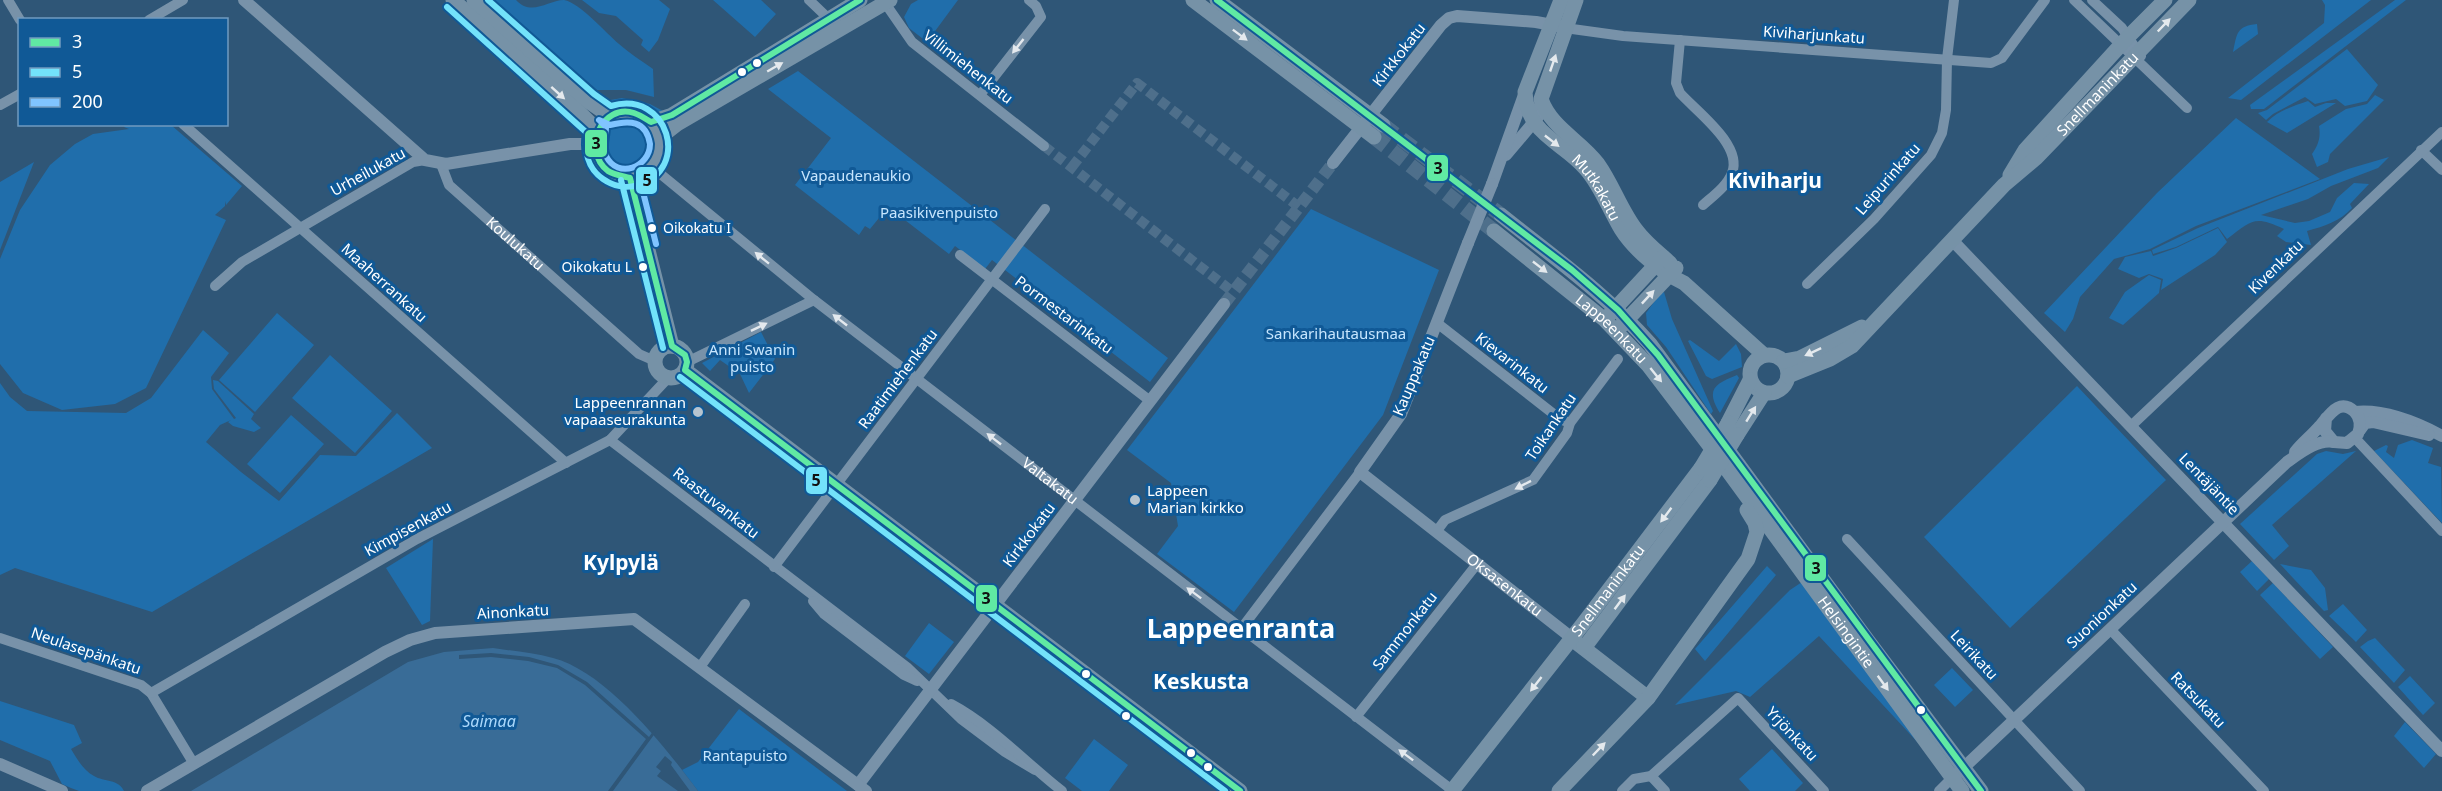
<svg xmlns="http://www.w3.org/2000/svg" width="2442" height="791" font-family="'Noto Sans',sans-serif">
<rect width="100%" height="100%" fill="#2f5677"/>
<path fill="#206eab" d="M493,0H516C532,17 548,0 564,0C580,3 606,33 619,44C629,53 642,61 653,69L654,97L626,90H597Z
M582,0H659L670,9L658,40L649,52L641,45L643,40L616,16L599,13Z
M713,0H761L776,14L755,37Z
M918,0H958L927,42L909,28L904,17L911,4Z
M2322,0H2371L2241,100L2228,98L2324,23L2325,5Z
M2395,0H2406L2264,109H2251L2250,105Z
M2257,24L2258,34L2233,52C2237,34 2236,26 2257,24Z
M2347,49L2378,85L2367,101L2345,106L2336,99L2315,104L2305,97L2273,114L2266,120L2258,113L2267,110Z
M798,71L1168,358L1150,382L992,260L985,269L955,246L949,254L888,207L870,229L865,226L859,235L795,185L831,138L768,89Z
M2375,95L2384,100L2330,154L2328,162L2317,167L2312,154C2318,145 2321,138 2319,126L2346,109L2367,104Z
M622,98L650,104L663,111C649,114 642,109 629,106C618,104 609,106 599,102Z
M2308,101L2315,107L2326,103H2336L2287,133L2267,122C2278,111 2293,106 2308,101Z
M618,118C640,117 665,139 650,161C625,197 570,137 618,118Z
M2236,118L2320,179L2196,226L2150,249L2114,259L2080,297L2073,319L2065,332L2044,313L2157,193Z
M125,125H171L242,186L226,205L225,201V206L215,215L226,220L146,388L115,404L62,410L23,393L0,364V259L20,210L50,165L75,144L93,134L129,129L124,127Z
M2389,157L2378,168L2331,186L2308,199L2261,215L2295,223L2309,221L2330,212L2337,198L2354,183L2369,184L2350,204L2352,208C2340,221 2325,226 2307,231L2311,245L2286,242L2277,236L2284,229C2254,215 2252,220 2227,239L2218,227L2176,247L2153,254L2152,250L2198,228L2348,169Z
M34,162L0,250V182Z
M1311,209L1439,270L1383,415L1234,612L1157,554L1178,526L1171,483L1127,450Z
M2218,228L2227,242L2215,255L2161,290L2163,279L2149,274L2139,278L2118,269L2125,257L2151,251L2153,256L2176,248Z
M2149,275L2161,280L2159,293L2123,325L2109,318L2125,292Z
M1664,292L1672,319L1713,411L1711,414L1666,347L1647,325L1646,313L1659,295Z
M277,313L314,345L255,412L219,380Z
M203,330L229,353L211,377L212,389L234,419L236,418L214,389L213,380L218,381L254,414L251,419L261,428L254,432L233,426L228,422L231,420L220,425L206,442L241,472L279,501L320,455L356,456L397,413L432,448L152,612L15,568L0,575V383L10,397L27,411L126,413L151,398Z
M761,332L775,359L749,393L740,374L720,360L710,371L702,363Z
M1690,340L1719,361L1736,344L1741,354L1742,367L1712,379L1706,376L1688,341Z
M330,355L392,411L355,453L292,398Z
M1737,375L1739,378L1720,413C1705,389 1715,384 1737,375Z
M2077,386L2166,480L2010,628L1924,537Z
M291,415L324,444L280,493L247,464Z
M2412,440L2433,448L2428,463L2441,467L2442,523L2374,451L2386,445L2388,446L2386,452L2394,458L2398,445Z
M2326,451L2343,454L2356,451L2272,525L2289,546L2274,560L2240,524L2317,454Z
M433,539L430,621L422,625L386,568Z
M2252,561L2269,579L2257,591L2240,572Z
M2280,564L2311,570L2325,588L2328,610L2324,611Z
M1767,566L1776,575L1705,661L1695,649Z
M1802,582L1921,746L1819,636L1750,697L1736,691L1675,705L1790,590Z
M2273,583L2333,647L2320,659L2260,595Z
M2343,604L2367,630L2356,642L2329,616Z
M929,623L954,642L929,674L905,656Z
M2375,638L2405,670L2394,683L2360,647L2368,641Z
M1952,668L1973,690L1955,707L1934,685Z
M2410,676L2435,703L2423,715L2398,687Z
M0,701L74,725L82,743L71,749C77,759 83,770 94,776C104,782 119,779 124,791H79L71,788L62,784L50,761L0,740Z
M739,709L847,791H698L682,770L698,762Z
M2405,722L2436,754L2424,768L2394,736Z
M1094,739L1128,765L1109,791H1082L1065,778Z
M1772,749L1803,783L1795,791H1750L1739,779Z"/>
<path fill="#396c97" d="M493,648C513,651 534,653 553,658C607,672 666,748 698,791H191L408,662L444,652Z"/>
<path fill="#2f5677" d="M491,653L529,657L558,665L587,682L649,737L654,730L656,732L613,791H608L646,739L585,685L557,668L528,661L491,657L459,659V655Z
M665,756L672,762L671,765L690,791H678L657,776L661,771L656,767Z"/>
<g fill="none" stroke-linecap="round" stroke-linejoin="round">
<path stroke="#4e6f8b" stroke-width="10" stroke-dasharray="10 5" stroke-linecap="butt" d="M1044,146L1233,292
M1072,167L1137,83L1299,207"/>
<path stroke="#4e6f8b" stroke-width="12" stroke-dasharray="12 6" stroke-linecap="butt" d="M1224,304L1333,163"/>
<path stroke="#4e6f8b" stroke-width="15" stroke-dasharray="15 8" stroke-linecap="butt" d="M1383,125L1501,215
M1374,137L1494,231"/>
<g stroke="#7892a9" stroke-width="10">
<path d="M8,0L20,20"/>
<path d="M809,0L829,19"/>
<path d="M2074,0L2187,108"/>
<path d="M2092,0L2122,28L2141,56"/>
<path d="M885,3L912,42L1044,146"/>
<path d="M149,20L183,0"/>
<path d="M1565,28L1623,36L1991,63L2002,58L2045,0"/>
<path d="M1680,40L1676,83L1680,93C1697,112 1743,145 1732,173C1727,186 1713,196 1703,205"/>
<path d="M980,95L1041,17L1036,6L1029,0"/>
<path d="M0,105L20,94"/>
<path d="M183,124L566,463"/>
<path d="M2421,150L2442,170"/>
<path id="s1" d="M441,164L449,185L639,354L655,361"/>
<path id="s2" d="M652,167L814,300L1452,790"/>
<path d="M960,255L1149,400"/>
<path d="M1807,284L1874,219L1931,155L1942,133L1946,110L1947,59L1954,0"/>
<path d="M215,286L242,262L413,162L425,160"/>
<path d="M1437,323L1560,419L1570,423"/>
<path d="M687,362L814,300"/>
<path d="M2131,426L2442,132"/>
<path d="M2355,438L2442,531"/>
<path d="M610,440L908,668L961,719L1005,752L1035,770"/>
<path d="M1436,532L1445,520L1533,480L1567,433L1570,423L1618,359"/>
<path d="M1847,539L2080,791"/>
<path d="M774,567L1045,209"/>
<path d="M813,601L824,614L904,675L917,681"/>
<path d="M1241,629L1360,472"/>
<path d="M2110,629L2264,791"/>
<path d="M0,638L141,685L151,693L194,764"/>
<path d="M700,667L745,604"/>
<path d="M151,693L417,539L610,440L668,378"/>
<path d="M951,704C992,726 1025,762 1062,791"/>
<path d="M1356,717L1477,564"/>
<path d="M1651,776L1665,791"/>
<path d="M1622,791L1634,779L1651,776L1738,698L1824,791"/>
<path d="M1939,791L1952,778"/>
</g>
<g stroke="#7892a9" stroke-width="12">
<path d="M244,0L425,160L446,164L570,144H594"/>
<path d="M1506,155L1538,117L1541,99"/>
<path d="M1333,163L1441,25L1449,18L1457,16L1536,22L1558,26"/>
<path d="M1492,184L1525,92"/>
<path d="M1952,240L2442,751"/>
<path id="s3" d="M1468,243L1401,414L1360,472L1572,638"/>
<path d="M2355,412C2385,409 2416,422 2442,436"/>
<path d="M2360,430L2365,423L2373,422L2429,435"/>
<path d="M2295,452C2302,443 2311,436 2318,428C2328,418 2338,396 2355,412C2361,419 2361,426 2358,434L2347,443L2334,442L2325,431L2326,418"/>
<path d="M0,764L62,791"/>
<path d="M1958,773L2287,462C2300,453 2317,439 2334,442"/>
<path d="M858,785L1224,304"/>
<path d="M147,791L385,652L410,640L435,633L634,619L866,791"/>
</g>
<g stroke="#7692a7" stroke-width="15">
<path d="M453,0L578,111L597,130"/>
<path d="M474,0L588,101L610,116"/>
<path d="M1193,0L1374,137"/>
<path d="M1217,0L1383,125"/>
<path id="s4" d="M1561,0L1525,92C1527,135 1562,141 1586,169C1601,186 1609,209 1621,229C1635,251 1661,272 1684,283L1764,355"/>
<path d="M1576,0L1541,99C1551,128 1580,140 1598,164C1613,185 1621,211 1637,231C1646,243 1659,253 1670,263"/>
<circle cx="627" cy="145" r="33"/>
<path d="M651,122L672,115L860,0"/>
<path d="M659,138L677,124L890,0"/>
<path d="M2010,175L2025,150L2128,37L2165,0"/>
<path d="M630,178L672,346"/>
<path d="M1501,215C1552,256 1606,294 1650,344L1865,637L1981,791"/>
<path id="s5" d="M1494,231L1605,320L1648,365L1709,445L1962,791"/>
<path d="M1610,314L1663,257"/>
<path d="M1622,325L1676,268"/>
<circle cx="671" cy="362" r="16"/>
<circle cx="1769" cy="374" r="19"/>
<path d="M1784,361L1800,358L1862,327"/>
<path d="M685,370L1240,791"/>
<path id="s6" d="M1788,376L1830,359L1852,346L2004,185L2036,158L2189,0"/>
<path d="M1728,423L1750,380"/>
<path d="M1737,435L1764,393"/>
<path d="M1577,643L1648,698"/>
<path d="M1584,648L1710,480"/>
<path id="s7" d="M1452,791L1583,624L1701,468"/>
<path d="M1559,791L1648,698L1748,559L1757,532L1755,523L1747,510"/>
</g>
<path stroke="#7892a9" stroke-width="12" d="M1468,243L1492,184"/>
<path stroke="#7692a7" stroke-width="15" d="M1701,468L1728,423
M1710,480L1737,435"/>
<g stroke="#105996" stroke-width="10">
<path id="bus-1" d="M860,0L672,115L651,122C646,119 640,115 634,113C602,103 581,150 608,171C614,175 623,176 630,178L672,346L685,355L687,362L685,370L1240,791
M1217,0L1572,270L1618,310L1658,355L1981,791"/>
</g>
<g stroke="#105996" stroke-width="10">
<path id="bus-2" d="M447,7L587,133C584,150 587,168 603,179C613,186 626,189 638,185C691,170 669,89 611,106L594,94L488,0
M621,180L663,348
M680,377L1225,791"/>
</g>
<g stroke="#105996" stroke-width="10">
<path id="bus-3" d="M599,120L610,125C629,120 646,120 650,144C650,167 618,180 606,156C601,147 606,137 606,127Z
M639,176L656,244"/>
</g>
<use href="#bus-1" stroke="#60e9a3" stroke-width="6"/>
<use href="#bus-2" stroke="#73e2fa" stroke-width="6"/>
<use href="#bus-3" stroke="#80c4ff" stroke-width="6"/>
</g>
<defs><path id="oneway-solid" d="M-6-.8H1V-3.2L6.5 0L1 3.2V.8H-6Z" transform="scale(1.5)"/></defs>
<g fill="#e4e9ed">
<use href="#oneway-solid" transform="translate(2164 25) rotate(-46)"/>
<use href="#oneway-solid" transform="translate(1240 35) rotate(37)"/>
<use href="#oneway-solid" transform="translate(1553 63) rotate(-71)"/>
<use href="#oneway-solid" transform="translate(775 67) rotate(-30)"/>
<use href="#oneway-solid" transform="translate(558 93) rotate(42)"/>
<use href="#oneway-solid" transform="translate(1552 141) rotate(38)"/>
<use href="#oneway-solid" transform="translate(1540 267) rotate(38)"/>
<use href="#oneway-solid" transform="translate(1648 297) rotate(-47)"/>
<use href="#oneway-solid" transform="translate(1813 352) rotate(155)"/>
<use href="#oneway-solid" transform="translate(1656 375) rotate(51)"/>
<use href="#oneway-solid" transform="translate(1751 414) rotate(-58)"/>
<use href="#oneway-solid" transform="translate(1666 515) rotate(127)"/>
<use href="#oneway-solid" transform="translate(1620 602) rotate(-53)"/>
<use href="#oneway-solid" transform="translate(1883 683) rotate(54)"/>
<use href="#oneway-solid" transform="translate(1536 684) rotate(128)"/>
<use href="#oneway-solid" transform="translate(1599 749) rotate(-46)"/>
</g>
<g fill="#e4e9ee">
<use href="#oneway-solid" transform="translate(1018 46) rotate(128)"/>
<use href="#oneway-solid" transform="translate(762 258) rotate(-141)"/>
<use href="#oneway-solid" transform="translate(840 320) rotate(-142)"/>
<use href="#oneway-solid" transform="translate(759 327) rotate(-26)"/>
<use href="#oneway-solid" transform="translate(994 439) rotate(-142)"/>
<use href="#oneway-solid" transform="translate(1523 485) rotate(153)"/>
<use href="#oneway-solid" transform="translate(1194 593) rotate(-143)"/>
<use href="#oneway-solid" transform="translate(1406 755) rotate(-143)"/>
</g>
<g fill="#fff" stroke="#105996" stroke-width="2">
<circle cx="757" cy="63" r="5"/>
<circle cx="742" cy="72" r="5"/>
<circle cx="652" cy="228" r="5"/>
<circle cx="643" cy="267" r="5"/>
<circle cx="1086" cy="674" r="5"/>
<circle cx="1921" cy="710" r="5"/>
<circle cx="1126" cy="716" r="5"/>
<circle cx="1191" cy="753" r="5"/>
<circle cx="1208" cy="767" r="5"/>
</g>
<g fill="#b6c4cf" stroke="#105996" stroke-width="2">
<circle cx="698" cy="412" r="6"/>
<circle cx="1135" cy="500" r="6"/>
</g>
<g text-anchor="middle" stroke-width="6" stroke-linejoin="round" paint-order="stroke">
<g font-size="14" fill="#fff" stroke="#105996" text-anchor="start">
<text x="663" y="233">Oikokatu I</text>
<text x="632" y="272" text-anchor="end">Oikokatu L</text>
</g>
<g font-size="15" fill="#fff" stroke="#105996">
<text transform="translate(1814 35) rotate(4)" y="5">Kiviharjunkatu</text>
<text transform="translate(1399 55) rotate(-52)" y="5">Kirkkokatu</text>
<text transform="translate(968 67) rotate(38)" y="5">Villimiehenkatu</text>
<text dy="5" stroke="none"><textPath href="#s6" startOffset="423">Snellmaninkatu</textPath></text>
<text transform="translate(368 172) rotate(-29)" y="5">Urheilukatu</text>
<text transform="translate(1888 179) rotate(-49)" y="5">Leipurinkatu</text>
<text dy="5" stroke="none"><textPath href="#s4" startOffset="222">Mutkakatu</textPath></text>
<text dy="5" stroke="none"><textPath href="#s1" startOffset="111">Koulukatu</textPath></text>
<text transform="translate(2276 267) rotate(-44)" y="5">Kivenkatu</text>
<text transform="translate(384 283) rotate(42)" y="5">Maaherrankatu</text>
<text transform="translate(1064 315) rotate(37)" y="5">Pormestarinkatu</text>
<text dy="5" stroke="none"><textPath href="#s5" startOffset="153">Lappeenkatu</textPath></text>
<text transform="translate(1512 363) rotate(38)" y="5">Kievarinkatu</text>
<text transform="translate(1414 376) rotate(-67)" y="5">Kauppakatu</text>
<text transform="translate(898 379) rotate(-53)" y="5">Raatimiehenkatu</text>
<text transform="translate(1551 427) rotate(-56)" y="5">Toikankatu</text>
<text dy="5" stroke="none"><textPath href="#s2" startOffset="507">Valtakatu</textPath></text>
<text transform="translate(2209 484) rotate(46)" y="5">Lentäjäntie</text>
<text transform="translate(716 503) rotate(38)" y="5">Raastuvankatu</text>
<text transform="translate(408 529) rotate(-29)" y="5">Kimpisenkatu</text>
<text transform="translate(1029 535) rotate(-53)" y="5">Kirkkokatu</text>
<text dy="5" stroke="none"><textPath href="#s3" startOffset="438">Oksasenkatu</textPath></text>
<text dy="5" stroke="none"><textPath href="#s7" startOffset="254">Snellmaninkatu</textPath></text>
<text transform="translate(513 612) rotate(-3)" y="5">Ainonkatu</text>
<text transform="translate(2102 615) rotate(-43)" y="5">Suonionkatu</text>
<text transform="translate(1405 631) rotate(-52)" y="5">Sammonkatu</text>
<text dy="5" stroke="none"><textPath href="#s5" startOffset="537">Helsingintie</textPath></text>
<text transform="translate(86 651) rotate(19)" y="5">Neulasepänkatu</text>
<text transform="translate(1974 655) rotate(47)" y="5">Leirikatu</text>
<text transform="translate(2198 700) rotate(46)" y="5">Ratsukatu</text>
<text transform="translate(1792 734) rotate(47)" y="5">Yrjönkatu</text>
</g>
<g font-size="15" fill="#c7e6fe" stroke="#105996">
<text x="856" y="181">Vapaudenaukio</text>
<text x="939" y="218">Paasikivenpuisto</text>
<text x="1336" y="339">Sankarihautausmaa</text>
<text x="752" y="355">Anni Swanin<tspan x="752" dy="17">puisto</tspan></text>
<text x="745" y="761">Rantapuisto</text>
</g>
<g font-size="15" fill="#fff" stroke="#105996" text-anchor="end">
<text x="686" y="408">Lappeenrannan<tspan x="686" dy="17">vapaaseurakunta</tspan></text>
<text x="1147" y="496" text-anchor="start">Lappeen<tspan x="1147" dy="17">Marian kirkko</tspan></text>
</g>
<g font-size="16" font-style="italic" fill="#abd8fb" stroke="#105996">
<text x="489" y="727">Saimaa</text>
</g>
<g font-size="21" font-weight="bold" fill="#fff" stroke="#105996">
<text x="1775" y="188">Kiviharju</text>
<text x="621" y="570">Kylpylä</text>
<text x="1201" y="689">Keskusta</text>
</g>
<g font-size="27" font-weight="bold" fill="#fff" stroke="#105996">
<text x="1241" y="638">Lappeenranta</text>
</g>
</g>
<g stroke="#105996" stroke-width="2">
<rect x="584" y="129" width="24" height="29" rx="6" fill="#60e9a3"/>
<rect x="1426" y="154" width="23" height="28" rx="6" fill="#60e9a3"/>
<rect x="635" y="166" width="23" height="29" rx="6" fill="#73e2fa"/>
<rect x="805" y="466" width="23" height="29" rx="6" fill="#73e2fa"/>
<rect x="1804" y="554" width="23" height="28" rx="6" fill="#60e9a3"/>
<rect x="975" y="584" width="23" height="29" rx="6" fill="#60e9a3"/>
</g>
<g font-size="16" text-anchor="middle" font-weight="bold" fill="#111">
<text x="596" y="149">3</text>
<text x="1438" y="174">3</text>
<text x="647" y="186">5</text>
<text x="816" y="486">5</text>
<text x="1816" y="574">3</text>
<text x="986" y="604">3</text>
</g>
<rect x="18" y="18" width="210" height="108" fill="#105996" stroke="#709bc0" stroke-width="1.5"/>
<rect x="30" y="38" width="30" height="9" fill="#60e9a3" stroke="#709bc0" stroke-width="1.5"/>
<text x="72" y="48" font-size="18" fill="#ffffff">3</text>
<rect x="30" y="68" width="30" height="9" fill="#73e2fa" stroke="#709bc0" stroke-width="1.5"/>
<text x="72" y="78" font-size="18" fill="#ffffff">5</text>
<rect x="30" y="98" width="30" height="9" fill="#80c4ff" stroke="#709bc0" stroke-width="1.5"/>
<text x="72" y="108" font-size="18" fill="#ffffff">200</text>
</svg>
